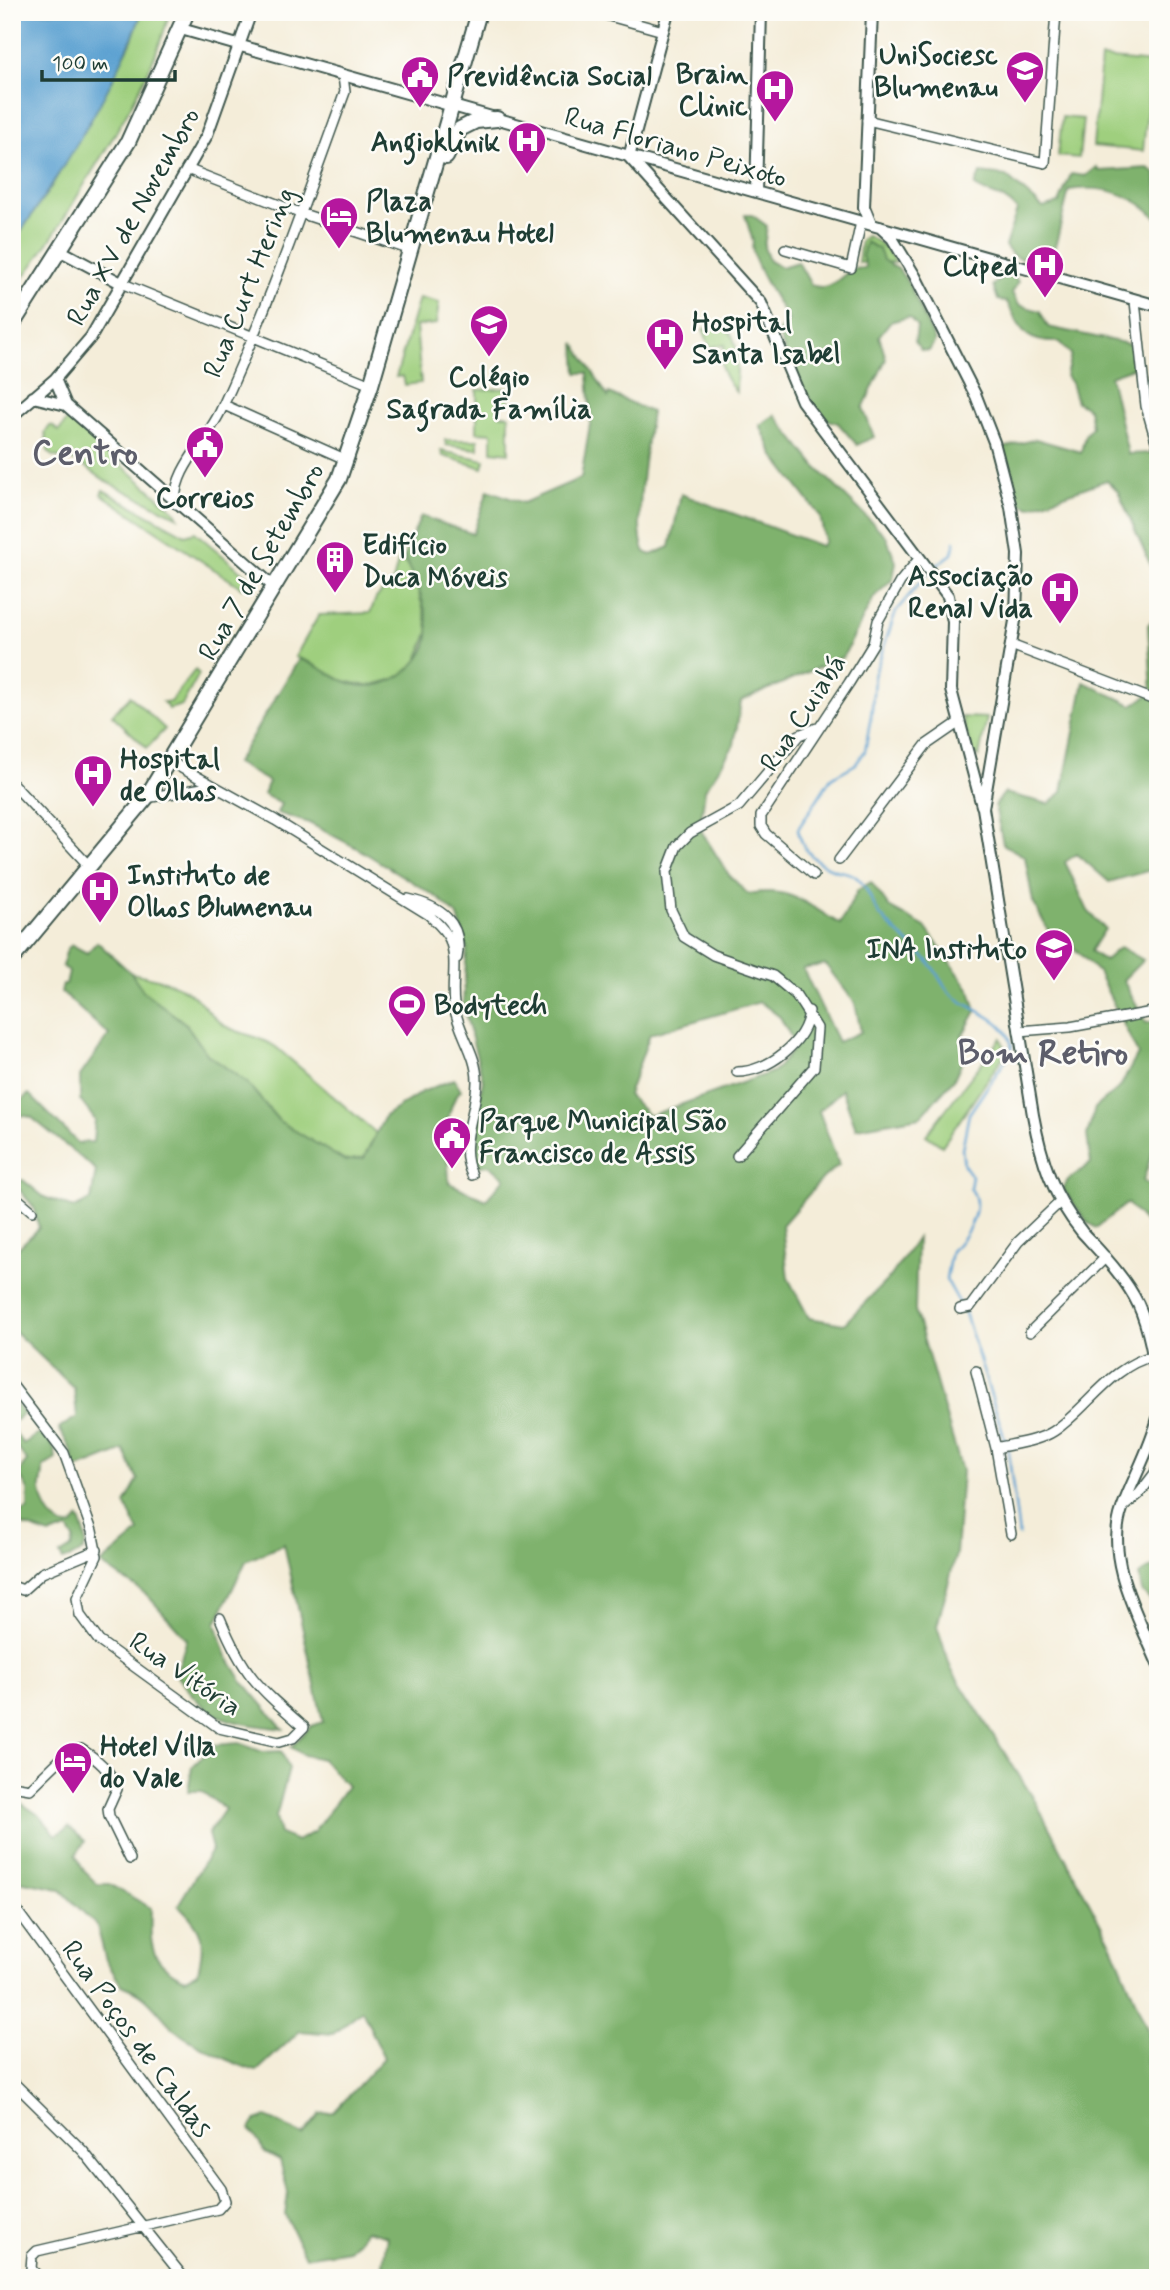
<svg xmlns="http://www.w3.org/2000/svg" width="1170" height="2290" font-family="Mynerve,sans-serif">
<rect width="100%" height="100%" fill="#fdfcf7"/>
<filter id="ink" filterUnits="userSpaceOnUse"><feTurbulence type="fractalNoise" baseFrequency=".0143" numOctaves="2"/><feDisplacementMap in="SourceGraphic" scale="14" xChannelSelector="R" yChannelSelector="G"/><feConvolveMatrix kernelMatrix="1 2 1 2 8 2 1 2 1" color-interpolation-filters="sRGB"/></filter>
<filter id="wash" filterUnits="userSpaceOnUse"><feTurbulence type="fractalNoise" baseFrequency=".00686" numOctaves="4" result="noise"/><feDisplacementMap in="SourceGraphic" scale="28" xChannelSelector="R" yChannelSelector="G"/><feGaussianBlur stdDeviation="1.57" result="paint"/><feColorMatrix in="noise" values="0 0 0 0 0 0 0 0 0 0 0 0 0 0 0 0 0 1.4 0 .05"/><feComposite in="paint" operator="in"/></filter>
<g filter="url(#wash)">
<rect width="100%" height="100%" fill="#f4edd9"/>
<path fill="#9fcf7e" stroke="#5f8659" stroke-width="2" d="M142,12H170C153,73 120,127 87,180C64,219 41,257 12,292V245L51,187L131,43Z
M1101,58L1152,63L1143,151L1093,146Z
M1062,117L1083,119L1079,158L1058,156Z
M867,236L881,244L896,262L858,263L861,240Z
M419,298L439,303L436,324L416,326L421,383L405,385L403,376L396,377Z
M717,324C744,331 736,370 736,392C722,375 718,366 725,345L710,347L703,329L716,328Z
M509,388V403L498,404L499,415H509V453L492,451V433L477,432V390Z
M68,419L175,511L178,517L107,482L78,462L53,456L48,451L45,432L51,425L59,431Z
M445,440H478V449L446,445Z
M441,451L485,460L483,468L443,456Z
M103,490L185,535L195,532L249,578L242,588L101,494Z
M400,554L415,580L429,630L416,665L395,679L368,686L335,679L309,662L295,657L319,615L370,613L376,598L393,581Z
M195,670L199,674L182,705L169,709L163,702H170Z
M130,696L165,729L147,748L112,715Z
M962,717L987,718L979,757L972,754Z
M131,973C155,978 179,982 197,999C208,1009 213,1018 225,1026C242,1035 260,1036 276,1047L376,1133L364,1158L345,1161L279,1121L247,1083L207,1054L186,1024L144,992Z
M1001,1038L1005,1049L1003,1057L942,1146L926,1135Z"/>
<path fill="#7fb26d" stroke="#4f7850" stroke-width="2" fill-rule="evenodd" d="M1096,167L1099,171L1148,168L1156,173L1158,219C1133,193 1104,185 1069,190L1050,268L1013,256L1005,246L1017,210C1003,194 992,197 975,186L980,173L1006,176L1043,208L1059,203L1071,174L1085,176Z
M745,215H752L767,226L764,247L769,261L781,267L798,262L811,285C831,292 837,279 852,269L866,268L862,256L866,242L879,249L883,260L898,269L908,282L935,341L929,351L921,350L915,342L917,326L909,317L890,322L879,336L886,359L863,408L874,437L857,445L838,423L825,419L814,406L794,376L778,332L789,321C780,305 747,257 753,242Z
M1011,271L1018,282L1012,293L1019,305L1040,311L1048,327L1134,345L1135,367L1110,376L1128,454L1152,453L1158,458V582L1118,491L1107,480L1030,507L1019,503L1003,448L1036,439L1081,452L1085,435L1092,427L1089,409L1077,402L1071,383L1066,376L1071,354L1059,342C1024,343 1022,331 1007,302L998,300L993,285Z
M575,343L608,397L609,393L651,412C647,442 632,528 645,552L651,555L670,547L681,494L821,546L825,541L820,516L774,456L760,425L775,415L816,467L886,536L896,562L893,579L874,597L843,657L741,701L734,745L705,790L700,829L729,875L748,894C789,886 806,903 840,924L858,890L871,882L889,907L925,927L970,990L976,1011L962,1036V1061L954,1079L920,1117L856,1128L842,1090L819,1111L839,1165L823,1178L782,1225L788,1278L809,1318L844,1324L891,1276L917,1238L915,1310L962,1471L956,1554L937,1626L951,1669L1034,1799L1113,1947L1148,2031L1147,2078L1158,2118V2278H381L387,2236L366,2230L349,2250L305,2257L285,2215L288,2193L280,2160L265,2152L250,2129L255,2121L267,2117L303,2135L320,2114L334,2112L384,2058L362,2010L333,2034L300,2031L257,2071C242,2068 191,2043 179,2033C158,2017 153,1995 121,1985L106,1960L97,1926L60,1889L18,1881L15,1870L12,1869V1797L40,1816L56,1835L69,1827L85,1841L76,1855L84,1871L97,1884H109L151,1908C150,1943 148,1963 185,1979L198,1973C205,1939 204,1929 178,1905L212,1849L208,1834L225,1809L201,1791H188L192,1767L214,1745L239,1743L263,1752L281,1751L289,1768L276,1817L280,1834L297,1841L314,1832L347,1786L322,1759L304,1755L291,1747L311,1726L323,1722L284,1544L246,1561L216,1623L226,1654L241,1679L283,1729C229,1722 208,1722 176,1674L187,1639L147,1595L101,1564L139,1532L125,1504L138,1480L124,1450L74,1470L72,1452L59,1428L77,1417L74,1388L12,1329V1254L39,1228L33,1206L12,1181L23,1180L44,1197L74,1208L91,1200L96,1170L31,1117L19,1115V1102L29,1094L78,1143L93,1142L95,1120L80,1100V1076L109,1035L61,992L63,985H66L69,972L62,966L67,949L72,945L87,953L97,942L131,973L144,992L186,1024L207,1054L247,1083L279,1121L345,1161L364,1158L385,1116L422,1092L454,1079L461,1090C441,1110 448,1156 449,1183L486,1200L505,1178L489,1165L472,1167L470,1149L483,1080L463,1005L467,948L458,916L438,898L357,848L309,823L277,813L281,804L263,794L269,782L236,763L299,659C323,665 341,687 369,686C397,685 431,658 428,628C426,603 414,578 404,556L421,516L473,534L488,490L523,503L581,478L591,418L588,373H577ZM825,964L855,1003L861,1032L838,1042L803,969ZM760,1002L780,1017L796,1046L775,1071L649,1116L628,1095L650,1034Z
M1158,613V868L1109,882L1077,854L1065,862L1088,911L1105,929L1091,951L1104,961L1120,947L1143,960L1123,980L1146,1023L1158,1021V1152L1153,1150L1143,1181L1158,1190V1237L1127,1203L1096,1228L1087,1222L1063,1189L1068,1180L1091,1163L1087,1135L1095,1108L1120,1087L1138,1054L1098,972L1069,943L1050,934L1033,902L1025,857L1003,844L995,806L1004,793L1049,804L1062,792L1084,682L1132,705L1152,693L1148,625Z
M12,1400L24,1413L13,1423V1430L23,1444L38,1434C49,1438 55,1447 56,1459L43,1467C44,1476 40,1483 41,1490C43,1508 54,1528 72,1526L79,1518C89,1543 92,1552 63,1560L60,1555L71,1548L74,1539L68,1529L50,1535L13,1522V1517L28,1509V1490L18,1473L27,1461L16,1446L12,1447Z
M1158,1564V1608L1142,1592L1139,1575Z"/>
<path fill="#5ca1d1" stroke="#3e6f82" stroke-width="2" d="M12,12H142C115,89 58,177 12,245Z"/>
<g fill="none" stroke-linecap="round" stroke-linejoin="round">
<path stroke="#5ca1d1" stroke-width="2.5" d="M933,568L952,554L955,541
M928,573L896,611L874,676L872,710L865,751L856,764L831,778L798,829C801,849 815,863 835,870C841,872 850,872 855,876C869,887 871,904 881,916C895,933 913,945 928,961C936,970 941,983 949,992C968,1012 1012,1016 1012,1051L969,1114L962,1149L964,1165L972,1176L970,1188C986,1206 966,1238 951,1251L946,1279L965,1313L1006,1443
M1008,1449L1019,1536"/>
</g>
</g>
<g filter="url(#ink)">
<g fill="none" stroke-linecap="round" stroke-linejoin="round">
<g stroke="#3f574d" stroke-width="12">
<path id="minor" d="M595,12L663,31
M867,120L1045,163L1056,12
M187,169L297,212L411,250
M785,249L851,268L861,222
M121,283L371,385
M1135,301L1146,406L1158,448
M224,405L347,460
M176,504C171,472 208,439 221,410C269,306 306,199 345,92L343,76
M1011,645L1157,701
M169,761L275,820L429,915C437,923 445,929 450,940C458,961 451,983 454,1004C457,1031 477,1053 477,1081C477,1113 457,1145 472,1175
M12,783L90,867
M146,798L214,786
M839,860L926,745L958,723
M814,875L766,834L761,826V816L849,683L873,644L878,621L900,582L918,560
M408,899C439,906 464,922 457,958
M1019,1031L1070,1027L1158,1011
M737,1072C767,1072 806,1043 809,1011
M737,1156L814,1067L817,1028L796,995L773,976L713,955L684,937L671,910L667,872L677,846L690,833L739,806L799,735L817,728
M12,1194L32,1211
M960,1309L970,1307L1018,1242L1060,1202
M1030,1332L1106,1257
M976,1371L996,1448L1011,1534
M12,1385L64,1453L92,1531L97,1556L77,1598L80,1615L99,1641L219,1728L279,1742L293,1738L304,1727C258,1687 244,1676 220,1618
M996,1448C1013,1444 1039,1441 1054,1431C1088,1408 1111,1366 1153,1356
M1122,1508L1139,1494L1158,1469
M12,1586L23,1590L42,1573L97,1550
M12,1786L30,1789L69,1751L81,1749C97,1759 111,1770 117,1789L108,1809L109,1816L130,1859
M12,1904L221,2189L225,2201L218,2209L37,2251L32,2256L31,2269L40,2278
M12,2081L83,2151L184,2278"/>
</g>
<g stroke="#3f574d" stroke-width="14">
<path id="tertiary" d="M181,29L1158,306
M629,157L761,303L802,401L948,596L953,622L951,690L982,806
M629,157L668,12
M756,192L761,12
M871,224L864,207L872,12
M880,227L892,238L915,276L976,396L994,442L1011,507L1018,554L1016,615L983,808L1033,1115C1041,1159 1053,1197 1082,1232C1102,1254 1125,1277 1138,1304C1150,1330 1154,1360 1158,1388
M61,251L121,283
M55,379L66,405L274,587
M33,397L66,405
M12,416L55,379L91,337L207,135L251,12
M1158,1418C1150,1450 1133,1478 1122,1509C1104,1559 1139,1618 1158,1664"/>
</g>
<g stroke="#3f574d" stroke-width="18">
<path id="primary" d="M446,157L460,129L476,121L497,119
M12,325L128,142L187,12
M12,959L146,798L339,479L371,385L479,12"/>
</g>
<use href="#minor" stroke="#fff" stroke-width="9"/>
<use href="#tertiary" stroke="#fff" stroke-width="10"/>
<use href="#primary" stroke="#fff" stroke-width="14"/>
</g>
</g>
<defs>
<g id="university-pin" transform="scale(2.0125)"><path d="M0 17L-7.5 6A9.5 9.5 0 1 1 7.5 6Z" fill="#b5179e" stroke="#fdfcf7"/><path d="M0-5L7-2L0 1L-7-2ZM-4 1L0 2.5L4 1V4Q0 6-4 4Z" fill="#fff"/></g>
<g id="civic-pin" transform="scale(2.0125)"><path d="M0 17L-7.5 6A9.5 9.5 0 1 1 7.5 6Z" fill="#b5179e" stroke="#fdfcf7"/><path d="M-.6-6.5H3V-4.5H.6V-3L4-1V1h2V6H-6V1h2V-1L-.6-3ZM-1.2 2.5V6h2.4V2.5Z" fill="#fff"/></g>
<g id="hospital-pin" transform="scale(2.0125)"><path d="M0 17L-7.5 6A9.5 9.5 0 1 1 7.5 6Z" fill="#b5179e" stroke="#fdfcf7"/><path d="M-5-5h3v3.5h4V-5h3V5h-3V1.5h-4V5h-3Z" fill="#fff"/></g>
<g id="hotel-pin" transform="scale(2.0125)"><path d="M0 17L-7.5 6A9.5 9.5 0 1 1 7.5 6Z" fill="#b5179e" stroke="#fdfcf7"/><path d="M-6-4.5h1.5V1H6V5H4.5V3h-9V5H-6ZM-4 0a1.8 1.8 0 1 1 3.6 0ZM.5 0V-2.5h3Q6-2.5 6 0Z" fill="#fff"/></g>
<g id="school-pin" transform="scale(2.0125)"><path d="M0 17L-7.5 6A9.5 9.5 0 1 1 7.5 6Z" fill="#b5179e" stroke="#fdfcf7"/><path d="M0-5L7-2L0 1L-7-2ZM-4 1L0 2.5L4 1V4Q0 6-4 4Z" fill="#fff"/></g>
<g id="building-pin" transform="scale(2.0125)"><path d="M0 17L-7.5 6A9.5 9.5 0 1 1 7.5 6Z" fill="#b5179e" stroke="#fdfcf7"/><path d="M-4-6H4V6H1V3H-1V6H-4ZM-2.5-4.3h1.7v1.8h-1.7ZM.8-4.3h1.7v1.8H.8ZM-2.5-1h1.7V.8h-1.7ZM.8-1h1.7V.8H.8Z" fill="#fff"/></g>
<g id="stadium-pin" transform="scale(2.0125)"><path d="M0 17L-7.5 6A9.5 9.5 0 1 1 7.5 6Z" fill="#b5179e" stroke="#fdfcf7"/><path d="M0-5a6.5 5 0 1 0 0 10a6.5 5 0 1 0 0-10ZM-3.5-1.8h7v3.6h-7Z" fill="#fff"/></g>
</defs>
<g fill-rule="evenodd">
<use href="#university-pin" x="1025" y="70"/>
<use href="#civic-pin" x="420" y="75"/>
<use href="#hospital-pin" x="775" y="89"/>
<use href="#hospital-pin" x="527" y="141"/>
<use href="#hotel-pin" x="339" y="216"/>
<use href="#hospital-pin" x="1045" y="265"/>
<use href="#school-pin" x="489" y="324"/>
<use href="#hospital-pin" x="665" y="337"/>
<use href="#civic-pin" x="205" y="445"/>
<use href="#building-pin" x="335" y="560"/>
<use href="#hospital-pin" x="1060" y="591"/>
<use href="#hospital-pin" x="93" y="774"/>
<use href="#hospital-pin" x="100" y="890"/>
<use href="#university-pin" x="1054" y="948"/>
<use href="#stadium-pin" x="407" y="1004"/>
<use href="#civic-pin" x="452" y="1136"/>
<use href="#hotel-pin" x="73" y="1761"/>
</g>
<g text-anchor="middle" stroke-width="5" stroke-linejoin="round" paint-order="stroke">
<g font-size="28" font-weight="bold" fill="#1f3d34" stroke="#fdfcf7" text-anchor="start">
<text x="998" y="64" text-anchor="end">UniSociesc<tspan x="998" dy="32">Blumenau</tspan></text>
<text x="748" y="83" text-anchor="end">Brain<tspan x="748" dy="32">Clinic</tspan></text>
<text x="447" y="85">Previdência Social</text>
<text x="500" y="151" text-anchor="end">Angioklinik</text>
<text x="366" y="210">Plaza<tspan x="366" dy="32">Blumenau Hotel</tspan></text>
<text x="1018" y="275" text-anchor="end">Cliped</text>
<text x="692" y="331">Hospital<tspan x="692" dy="32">Santa Isabel</tspan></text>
<text x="489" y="386" text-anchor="middle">Colégio<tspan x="489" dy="32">Sagrada Família</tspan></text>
<text x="205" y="507" text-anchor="middle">Correios</text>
<text x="362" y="554">Edifício<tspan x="362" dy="32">Duca Móveis</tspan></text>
<text x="1033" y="585" text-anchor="end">Associação<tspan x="1033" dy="32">Renal Vida</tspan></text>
<text x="120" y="768">Hospital<tspan x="120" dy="32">de Olhos</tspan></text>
<text x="127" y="884">Instituto de<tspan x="127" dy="32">Olhos Blumenau</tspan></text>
<text x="1027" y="958" text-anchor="end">INA Instituto</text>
<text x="434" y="1014">Bodytech</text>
<text x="479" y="1130">Parque Municipal São<tspan x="479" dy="32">Francisco de Assis</tspan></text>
<text x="100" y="1755">Hotel Villa<tspan x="100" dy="32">do Vale</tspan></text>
</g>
<g font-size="28" fill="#1f3d34" stroke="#fdfcf7">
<text transform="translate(676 146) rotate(16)" y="10">Rua Floriano Peixoto</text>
<text transform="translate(132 216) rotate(-61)" y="10">Rua XV de Novembro</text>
<text transform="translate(248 282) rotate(-68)" y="10">Rua Curt Hering</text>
<text transform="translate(260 561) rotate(-60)" y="10">Rua 7 de Setembro</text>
<text transform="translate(802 712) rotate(-57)" y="10">Rua Cuiabá</text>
<text transform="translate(186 1673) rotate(34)" y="10">Rua Vitória</text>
<text transform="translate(138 2038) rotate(54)" y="10">Rua Poços de Caldas</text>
</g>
<g font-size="35" font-weight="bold" fill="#5d5e6b" stroke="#fdfcf7">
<text x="85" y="464">Centro</text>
<text x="1043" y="1064">Bom Retiro</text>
</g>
</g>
<rect width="1170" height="2290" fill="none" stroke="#fdfcf7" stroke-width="42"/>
<path d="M42 70v10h133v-10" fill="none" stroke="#1f3d34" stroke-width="3.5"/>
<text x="52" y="70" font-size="21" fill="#1f3d34" stroke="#fdfcf7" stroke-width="5" paint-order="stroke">100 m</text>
</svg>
